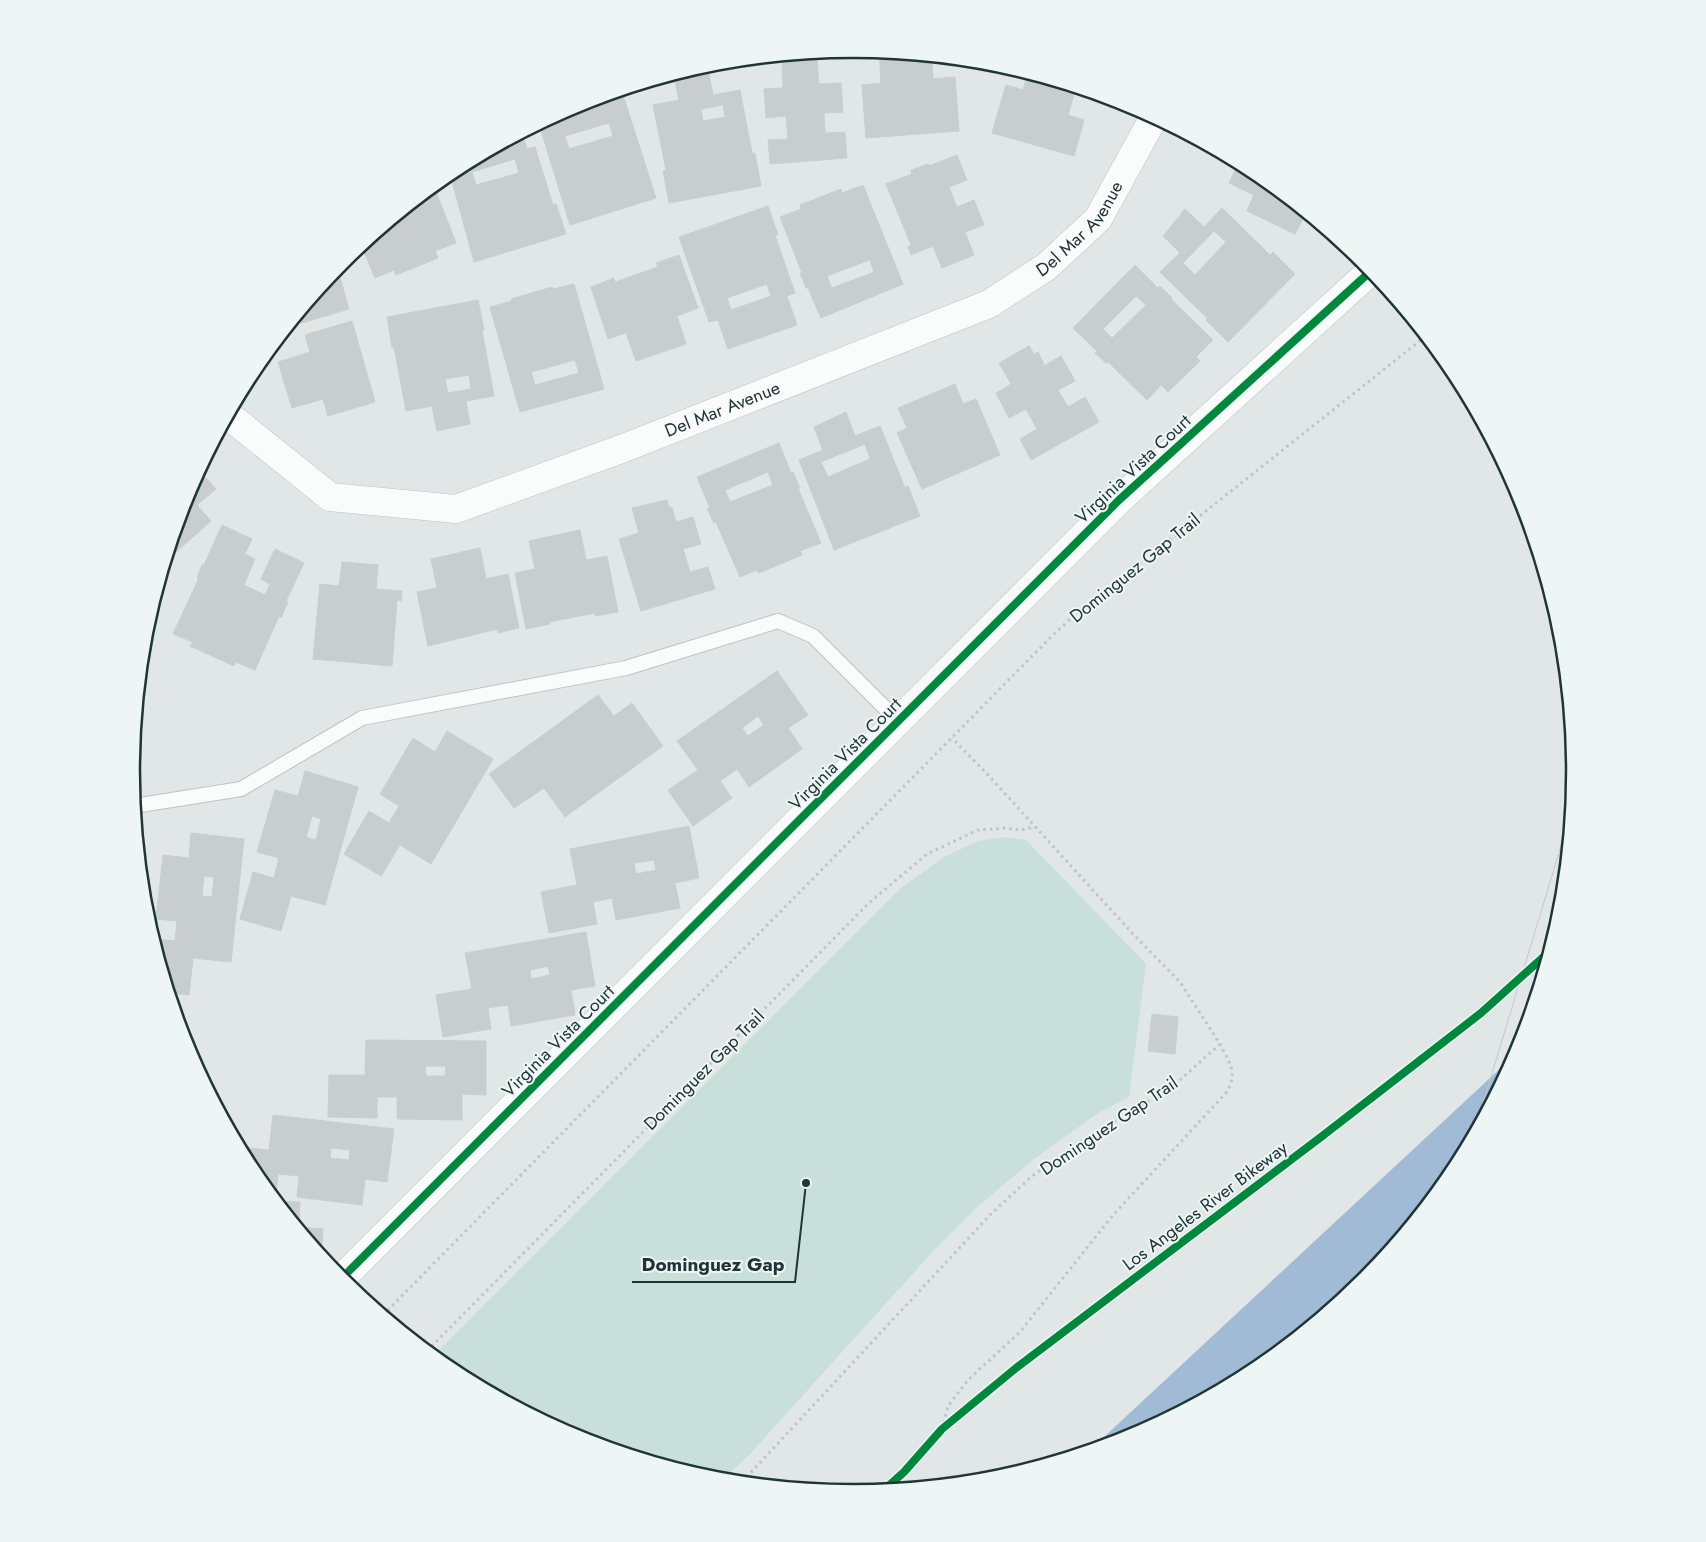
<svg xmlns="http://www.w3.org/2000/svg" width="1706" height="1542" font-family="Jost,sans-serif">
<rect width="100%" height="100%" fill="#e1e6e6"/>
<path fill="#c9dfd9" d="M1005,837L1026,840L1146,964L1129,1097L1098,1113L1034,1159L977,1207L935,1249L749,1455L722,1480L712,1479L576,1438L452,1371L433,1356L901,888L944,857L978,841Z"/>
<path fill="#a1bad5" d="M1518,1052L1453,1172L1364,1282L1254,1372L1129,1438L1090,1450Z"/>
<path fill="#c8cdcd" stroke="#c9cfcf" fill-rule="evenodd" d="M879,51L932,57L933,79L955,77L959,131L866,138L862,85L881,83Z
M817,61L819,84L841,83L843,112L824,113L825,133L845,132L847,158L770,164L768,140L788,139L786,116L766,118L764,89L783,88L782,63Z
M708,69L713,95L740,90L752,153H755L761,186L669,203L663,171L666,170L653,105L679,100L674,76ZM723,105L725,117L703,121L701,109Z
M1028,73L1076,87L1068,115L1084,120L1074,156L992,133L1006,85L1023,90Z
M623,95L656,198L570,225L539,124L550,118ZM609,123L613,136L569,149L565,136Z
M522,133L527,149L535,147L553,205L556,204L566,234L474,262L450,174L458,172L457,168ZM515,159L519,173L476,185L472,172Z
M957,155L967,180L949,187L957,207L974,200L984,225L965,232L974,255L942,268L933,246L911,255L908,247L911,245L886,184L912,174L911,170L928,164L929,166Z
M1239,162L1254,171L1306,213L1295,234L1247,211L1254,195L1229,183Z
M435,184L437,188L435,189L456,243L435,251L438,258L396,275L394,270L375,278L361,245Z
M863,185L903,284L821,318L808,288H806L800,273H802L780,217L801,209L800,205L841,189L842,193ZM870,260L874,272L832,288L827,276Z
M768,206L778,235H775L795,293L787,296L797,325L728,349L718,320L709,322L679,237ZM767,284L771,296L731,310L727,298Z
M1222,208L1270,255L1273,252L1295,274L1228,342L1206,320L1208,319L1160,272L1180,253L1163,236L1185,209L1204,227ZM1214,231L1226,242L1195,275L1183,263Z
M679,255L698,308L677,316L686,344L636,361L626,333L608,339L591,287L614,278L615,282L658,267L656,263Z
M1135,265L1158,288L1160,286L1172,298L1171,299L1213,340L1196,357L1200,361L1168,392L1161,385L1147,400L1108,362L1106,363L1095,353L1097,351L1073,328ZM1136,296L1146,305L1112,338L1103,329Z
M337,267L349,309L302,323L299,313Z
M574,284L604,389L520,412L490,307L512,301L511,299L552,287L553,289ZM575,360L579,373L535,385L531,372Z
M478,300L484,330H482L494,396L466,401L470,424L437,431L432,406L406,411L394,347H392L387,317ZM469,375L471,389L448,393L445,379Z
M352,321L375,402L328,416L323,399L292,408L278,362L310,352L305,335Z
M1029,346L1034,354L1038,352L1044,364L1041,366L1042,367L1061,356L1075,381L1058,390L1068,407L1085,397L1099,422L1031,460L1020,439L1037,429L1026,409L1009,418L996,393L1011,384L999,363Z
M955,384L963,404L976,399L1000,455L922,489L897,433L907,428L898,408Z
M846,412L855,436L880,426L905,488L908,486L920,516L834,550L799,460L823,450L814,427ZM865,444L870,459L828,477L821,462Z
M779,443L791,473L793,472L800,488H798L821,543L800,551L802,555L759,573L757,570L740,577L716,522L714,523L707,508H710L697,477ZM768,472L773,485L730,502L725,490Z
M199,470L216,489L197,505L211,521L165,562L186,494Z
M667,500L669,508L672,507L676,522L693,517L701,544L683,549L690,572L708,567L715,589L641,611L619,539L639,533L632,508Z
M222,525L252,539L245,554L255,559L244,585L265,595L270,584L261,579L275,549L304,563L286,601L288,602L281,618L279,616L255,670L236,662L234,666L190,646L193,642L173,634L199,578H197L202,565H204Z
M580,530L586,560L607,556L618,612L595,616V613L549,622L550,624L526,629L515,573L535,569L529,541Z
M480,548L486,579L508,574L519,628L498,633L497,629L428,646L417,592L437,588L431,559Z
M342,562L378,565L376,589L402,591L401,601L397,600L392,666L313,659L320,584L339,586Z
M777,671L808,715L788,728L802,749L749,787L737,769L720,781L732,798L693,826L668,790L698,770L677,741ZM758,716L764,725L748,736L742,728Z
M598,695L614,716L632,703L663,746L565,817L544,788L514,808L489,774Z
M447,731L493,759L431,864L400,845L381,876L344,854L369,811L389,823L399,806L380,794L413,738L435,752Z
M305,771L358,787L325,905L291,896L281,931L240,919L253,872L274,878L279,858L257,852L275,790L298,796ZM312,816L321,819L316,840L306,837Z
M689,826L699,878L675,883L680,908L616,920L612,898L593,902L597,924L549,933L541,892L577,885L570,849ZM654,860L656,870L636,874L634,863Z
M191,833L244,839L231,962L193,958L189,995L169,993L153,941L154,939L175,941L177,921L156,919L163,855L189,858ZM204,876L214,877L212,897L202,896Z
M142,888H147L146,916L145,912Z
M586,932L595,986L571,990L575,1015L511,1026L508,1005L488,1008L491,1029L443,1037L436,995L472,989L465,953ZM548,966L550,975L531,979L530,970Z
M1152,1014L1178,1017L1175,1054L1148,1051Z
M366,1040L486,1041V1095L462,1094V1120L397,1119V1097H377V1118L328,1117L329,1075H365ZM425,1066H446L445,1076H426Z
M273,1115L394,1129L387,1182L365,1179L362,1205L297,1197L299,1176L278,1174L276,1194H270L252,1172L239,1147L269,1150ZM331,1148L350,1150L349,1160L330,1158Z
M276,1201L300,1202L299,1227L323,1229L321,1256Z"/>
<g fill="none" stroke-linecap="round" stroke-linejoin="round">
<g stroke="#bec3c3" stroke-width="16">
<path id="service" d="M134,806L241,789L362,718L626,668L778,621L813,636L899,722"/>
</g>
<g stroke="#bec3c3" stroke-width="29">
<g id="minor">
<path id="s1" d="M228,415L330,497L456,509L624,448L989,304L1046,267L1098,219L1154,117"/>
<path d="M349,1271L1119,500L1372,270"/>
</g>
</g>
<path stroke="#bec5c8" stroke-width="3" stroke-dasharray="2.5 4" stroke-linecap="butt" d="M383,1315L1049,639L1069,620L1426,336
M427,1351L869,903L927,854L978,830L1005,828L1021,830L1034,827
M942,1429L948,1406L968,1380L1020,1332L1113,1215L1226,1093C1239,1072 1229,1063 1220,1044
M742,1482L991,1214L1031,1177L1088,1137L1171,1088L1220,1044L1180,982L1133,934L989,776L952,738"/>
<use href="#service" stroke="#fafbfb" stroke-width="14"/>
<use href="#minor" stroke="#fafbfb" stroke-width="28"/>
<path stroke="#c5c8c9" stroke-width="1" d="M1520,1048L1548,957
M1473,1136L1571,813"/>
<g stroke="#eef6f5" stroke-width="11">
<path id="cycleway" d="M349,1271L1119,500L1372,270
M884,1490L904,1472L942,1429L1016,1368L1321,1137L1481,1013L1549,952"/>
</g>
<use href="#cycleway" stroke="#00873e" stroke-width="8"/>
</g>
<g text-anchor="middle" stroke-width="4" stroke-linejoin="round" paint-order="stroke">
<g font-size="18" fill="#203538" stroke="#eef6f5">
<text dy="6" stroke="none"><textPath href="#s1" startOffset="948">Del Mar Avenue</textPath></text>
<text dy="6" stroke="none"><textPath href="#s1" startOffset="542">Del Mar Avenue</textPath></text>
<text transform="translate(1133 469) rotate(-43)" y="6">Virginia Vista Court</text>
<text transform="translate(1135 568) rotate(-39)" y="6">Dominguez Gap Trail</text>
<text transform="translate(845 754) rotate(-45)" y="6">Virginia Vista Court</text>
<text transform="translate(558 1041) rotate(-45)" y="6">Virginia Vista Court</text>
<text transform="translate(704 1070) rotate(-45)" y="6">Dominguez Gap Trail</text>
<text transform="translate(1109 1126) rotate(-34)" y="6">Dominguez Gap Trail</text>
<text transform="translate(1205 1206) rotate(-37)" y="6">Los Angeles River Bikeway</text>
</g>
</g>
<path d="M0 0H1706V1542H0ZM140 771a713 713 0 1 1 1426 0a713 713 0 1 1-1426 0Z" fill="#eef6f5" fill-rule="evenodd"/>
<path fill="none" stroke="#203538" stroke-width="2.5" d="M140 771a713 713 0 1 1 1426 0a713 713 0 1 1-1426 0Z"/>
<path fill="none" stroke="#203538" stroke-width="2" d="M806 1183L795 1282H632"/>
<circle fill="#203538" stroke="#eef6f5" stroke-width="2" cx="806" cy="1183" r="5"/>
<g font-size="19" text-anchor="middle" font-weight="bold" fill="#203538" stroke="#eef6f5" stroke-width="4" stroke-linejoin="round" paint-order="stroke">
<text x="713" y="1271">Dominguez Gap</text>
</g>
</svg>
